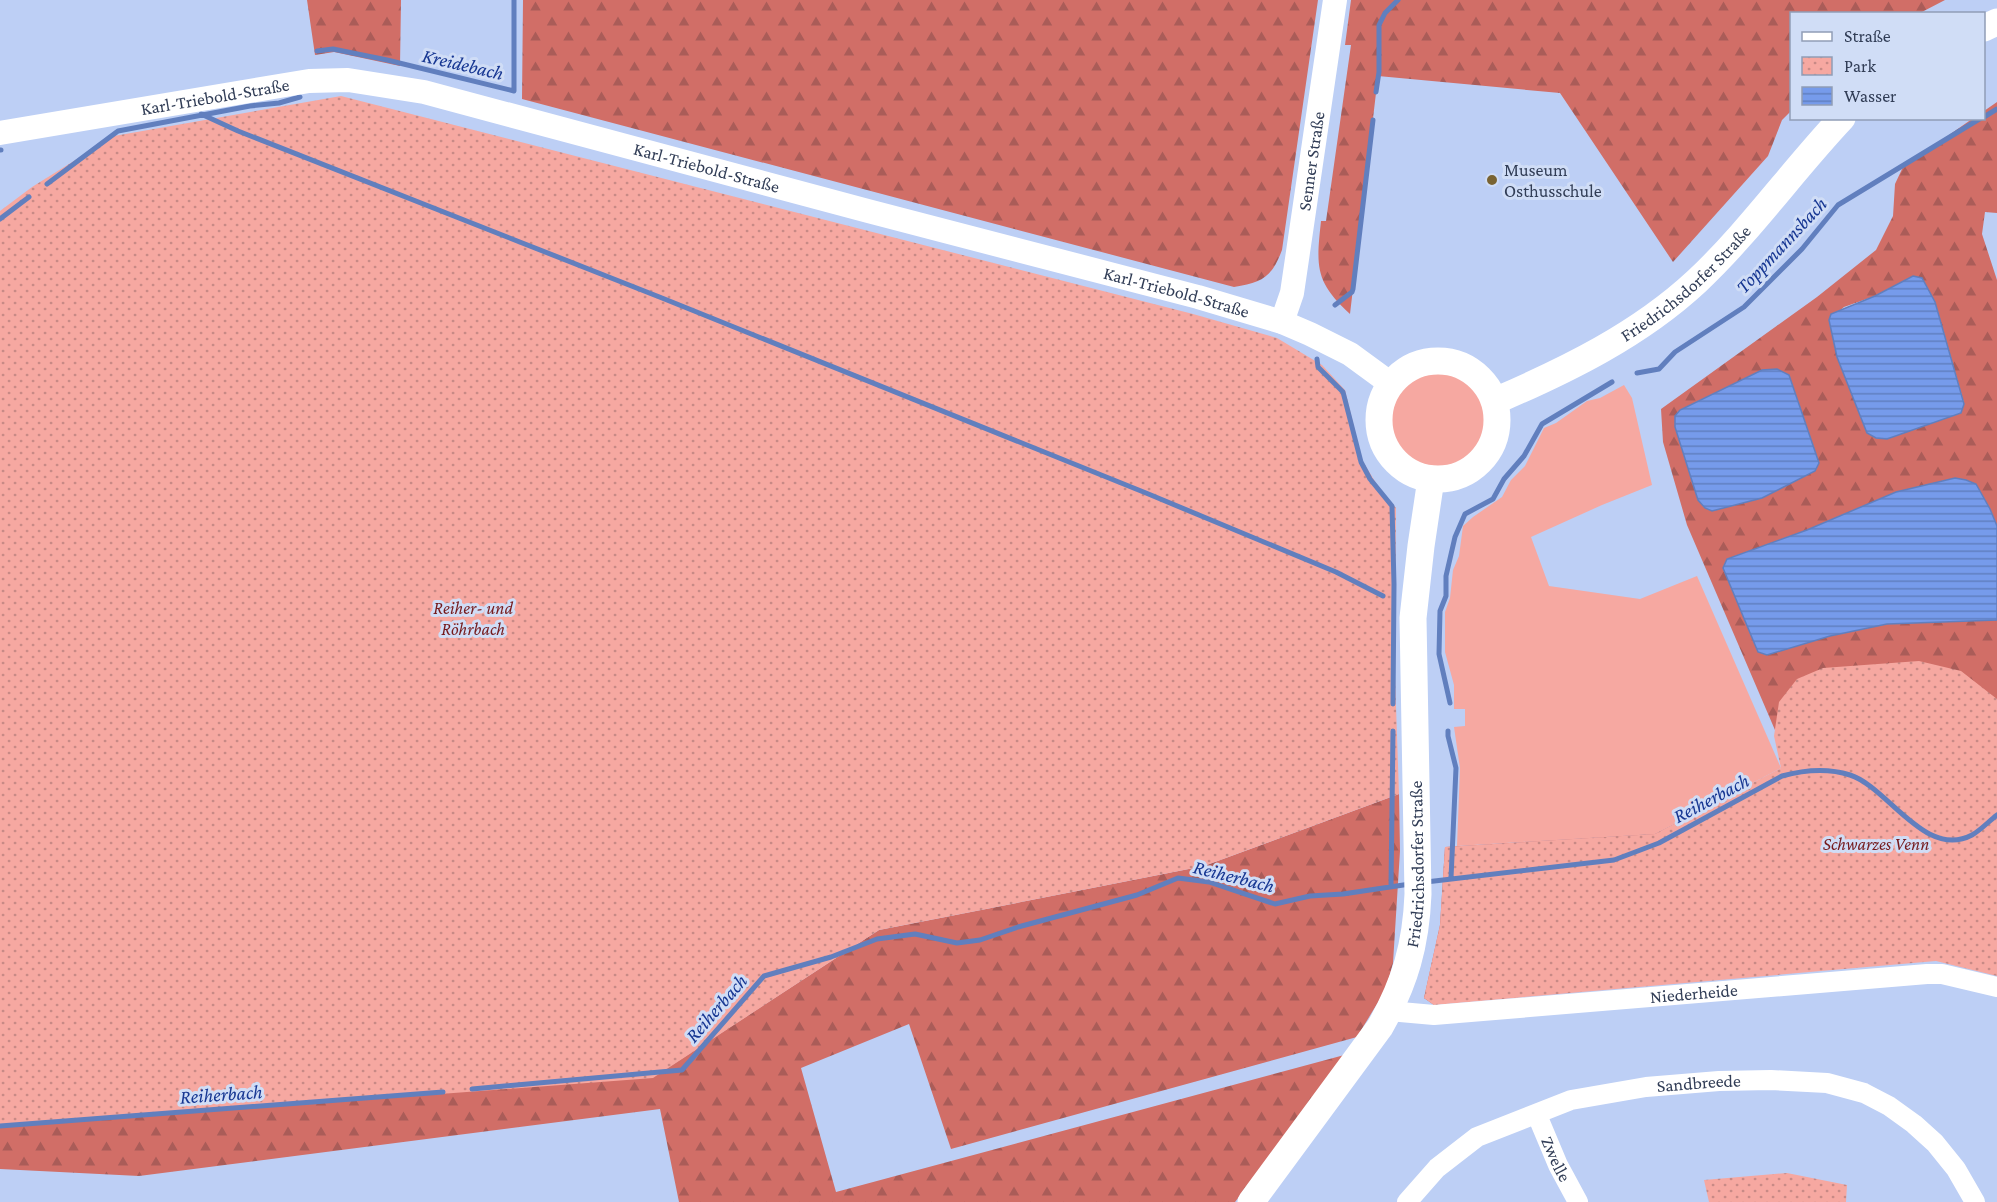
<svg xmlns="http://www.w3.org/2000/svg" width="1997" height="1202" font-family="'Crimson Pro',serif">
<defs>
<pattern id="forest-firs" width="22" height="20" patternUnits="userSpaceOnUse" patternTransform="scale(1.5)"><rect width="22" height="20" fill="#d16e67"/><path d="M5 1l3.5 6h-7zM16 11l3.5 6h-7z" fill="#aa5c58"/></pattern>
<pattern id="park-dots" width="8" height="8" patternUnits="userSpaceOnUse" patternTransform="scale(1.5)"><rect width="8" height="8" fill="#f6a8a1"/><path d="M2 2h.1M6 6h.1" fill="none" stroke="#c88a86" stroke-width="1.8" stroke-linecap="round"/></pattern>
<pattern id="water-rules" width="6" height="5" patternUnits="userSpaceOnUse" patternTransform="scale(1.5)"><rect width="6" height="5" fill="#769beb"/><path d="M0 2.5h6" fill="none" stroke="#6180c1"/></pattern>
</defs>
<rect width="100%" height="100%" fill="#bdcff5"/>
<path fill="#f6a8a1" d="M1390 420a49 49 0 1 1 98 0a49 49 0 1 1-98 0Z
M1624,385L1632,398L1652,485L1602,505L1531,537L1549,586L1640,599L1697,576L1781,768L1655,834L1457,846L1460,768L1454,727L1465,726V709H1454V685L1445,652V612L1450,598L1453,570L1459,556L1463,526L1473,517L1502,497L1511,480L1525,466L1544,428L1556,423L1587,401L1600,398Z"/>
<path fill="url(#forest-firs)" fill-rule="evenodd" d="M307,0H401L400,66L334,52L315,55Z
M523,0H1318L1282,250C1272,277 1262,283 1234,287L522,99Z
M1351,0H1945L1920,13L1792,14L1791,111L1782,120L1768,156L1673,262L1560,93L1378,76L1350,314C1315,282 1316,267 1321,221H1326L1351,45H1345Z
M1997,102V213L1985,212L1982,234L1997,280V526L1990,509L1955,478L1896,492L1807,530L1727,559L1830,636L1887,624L1997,620V976L1994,927L1434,1005L1424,998L1440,925L1445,847L1655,834L1790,765L1687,525L1663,442L1661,409L1817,297L1876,250L1893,216L1895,184L1903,167L1972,119L1984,118V111ZM1875,296L1935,302L1964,403L1887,439L1876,438L1867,432L1837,357L1829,320L1844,307ZM1762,370L1698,500L1675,427L1676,416L1680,410Z
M1399,794L1400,851L1393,963L1386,989L1357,1037L951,1149L909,1024L801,1068L836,1192L1348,1054L1235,1202H679L660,1109L139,1176L0,1169V1118L672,1065L879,930L1204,866Z"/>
<path fill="url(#park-dots)" d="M341,96L1193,314L1277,338L1322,365L1345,390L1362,460L1379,488L1396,508L1395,676L1399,794L1204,866L879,930L653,1078L0,1127V211L32,187L114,136Z
M1919,661L1961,671L1997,699V976L1936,961L1434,1005L1424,998L1440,925L1445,847L1655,834L1781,768L1774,736L1779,702L1797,679L1823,668Z
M1787,1173L1847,1185L1846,1202H1709L1704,1180Z"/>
<path fill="url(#water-rules)" stroke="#617fbe" stroke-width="1.5" d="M1913,276L1922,278L1935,302L1964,404L1961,413L1887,439L1876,438L1867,433L1837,357L1829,320L1831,314L1875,296Z
M1777,369L1789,375L1819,463L1815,471L1762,498L1712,511L1705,508L1698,500L1675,427V416L1680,410L1762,370Z
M1955,478L1966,480L1976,484L1990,509L1997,526V620L1887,624L1830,636L1767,655L1758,652L1723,568L1727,559L1807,530L1896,492Z"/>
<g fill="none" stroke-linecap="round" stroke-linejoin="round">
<path stroke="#617fbe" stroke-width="5" d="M317,51L333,49L387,60L514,91V0
M1376,92L1379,72V25L1385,13L1398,0
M201,114L238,131L662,298L1146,493L1336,572L1383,596
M1984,117L1997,109
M0,150H1
M47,184L118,131L250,106L279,103L300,97
M0,219L29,197
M1335,305L1352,292L1353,289L1373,120
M1317,359L1318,367L1343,392L1361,462L1370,479L1392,506L1394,584L1393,704
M1637,373L1659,369L1675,352L1744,307L1802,249L1838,205L1981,118
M1450,703L1439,654L1440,611L1446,596V576L1455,537L1465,514L1493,499L1504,479L1524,456L1542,424L1612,382
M1448,731V736L1456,768L1451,878
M1426,882L1614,860L1659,843L1782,776C1804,770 1828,768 1850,775C1888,787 1925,860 1972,835C1981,830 1989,821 1997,815
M1391,887L1393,731
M472,1089L682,1070L764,976L831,957L877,939L915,934L957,943L980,940L1018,927L1137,895L1178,878L1209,882L1275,904L1310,896L1343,894L1410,884
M0,1126L443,1092"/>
<g stroke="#fff" stroke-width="20">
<path id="s1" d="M1389,1011L1434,1015L1927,974H1942L1997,987"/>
<path id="s2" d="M1537,1115L1558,1165L1578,1202"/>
<path id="s3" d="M1407,1202L1437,1168L1477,1137L1571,1100L1646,1087L1719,1081L1771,1080L1827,1083L1864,1093L1889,1106L1914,1124L1935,1143L1956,1169L1975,1202"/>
</g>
<g stroke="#fff" stroke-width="24">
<path id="s4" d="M0,133L309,81L348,80L424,92L868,211L1198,297L1282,322L1310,334L1350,354L1391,384"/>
<path id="s5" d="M1282,322L1292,293L1335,0"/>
</g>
<g stroke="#fff" stroke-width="27">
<path d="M1984,28L1997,22"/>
<circle cx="1438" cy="420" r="59"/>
<path id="s6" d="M1495,401C1567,370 1639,335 1697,281C1750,231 1792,171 1842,118"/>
<path id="s7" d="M1251,1202L1380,1027C1405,983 1416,945 1418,894L1413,618L1421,546L1431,479"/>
</g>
</g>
<circle fill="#796332" stroke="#d0ddf6" stroke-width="2" cx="1492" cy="180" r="6"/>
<g text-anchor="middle" stroke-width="6" stroke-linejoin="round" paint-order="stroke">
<g font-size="18" fill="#313d56" stroke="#d0ddf6">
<text dy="6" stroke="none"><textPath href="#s4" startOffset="218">Karl-Triebold-Straße</textPath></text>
<text dy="6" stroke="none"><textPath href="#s5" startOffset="164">Senner Straße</textPath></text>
<text dy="6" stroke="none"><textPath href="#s4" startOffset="722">Karl-Triebold-Straße</textPath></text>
<text dy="6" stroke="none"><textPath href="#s6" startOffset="226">Friedrichsdorfer Straße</textPath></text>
<text dy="6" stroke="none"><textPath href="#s4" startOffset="1208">Karl-Triebold-Straße</textPath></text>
<text dy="6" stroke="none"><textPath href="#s7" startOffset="387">Friedrichsdorfer Straße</textPath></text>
<text dy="6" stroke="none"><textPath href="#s1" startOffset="306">Niederheide</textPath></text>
<text dy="6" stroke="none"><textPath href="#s3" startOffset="326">Sandbreede</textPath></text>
<text dy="6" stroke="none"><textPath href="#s2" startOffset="48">Zwelle</textPath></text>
</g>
<g font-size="18" fill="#313d56" stroke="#d0ddf6" text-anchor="start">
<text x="1504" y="176">Museum<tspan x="1504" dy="21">Osthusschule</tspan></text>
</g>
<g font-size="18" font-style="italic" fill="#751a1c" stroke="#d0ddf6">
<text x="473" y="614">Reiher- und<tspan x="473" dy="21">Röhrbach</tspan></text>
<text x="1876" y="850">Schwarzes Venn</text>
</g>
<g font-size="20" font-style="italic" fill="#163692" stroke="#d0ddf6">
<text transform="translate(463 64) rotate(13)" y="7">Kreidebach</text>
<text transform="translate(1781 245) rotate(-47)" y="7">Toppmannsbach</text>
<text transform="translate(1711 798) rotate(-28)" y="7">Reiherbach</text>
<text transform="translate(1234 876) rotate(14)" y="7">Reiherbach</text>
<text transform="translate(716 1008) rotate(-49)" y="7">Reiherbach</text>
<text transform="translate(221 1094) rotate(-4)" y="7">Reiherbach</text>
</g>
</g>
<rect x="1790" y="12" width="195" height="108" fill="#d0ddf6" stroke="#909db6" stroke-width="1.5"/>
<rect x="1802" y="32" width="30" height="9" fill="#ffffff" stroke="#909db6" stroke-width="1.5"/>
<text x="1844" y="42" font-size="18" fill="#313d56">Straße</text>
<rect x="1802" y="57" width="30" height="18" fill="url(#park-dots)" stroke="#909db6" stroke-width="1.5"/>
<text x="1844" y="72" font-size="18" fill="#313d56">Park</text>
<rect x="1802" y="87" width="30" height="18" fill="url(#water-rules)" stroke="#909db6" stroke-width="1.5"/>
<text x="1844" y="102" font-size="18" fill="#313d56">Wasser</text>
</svg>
